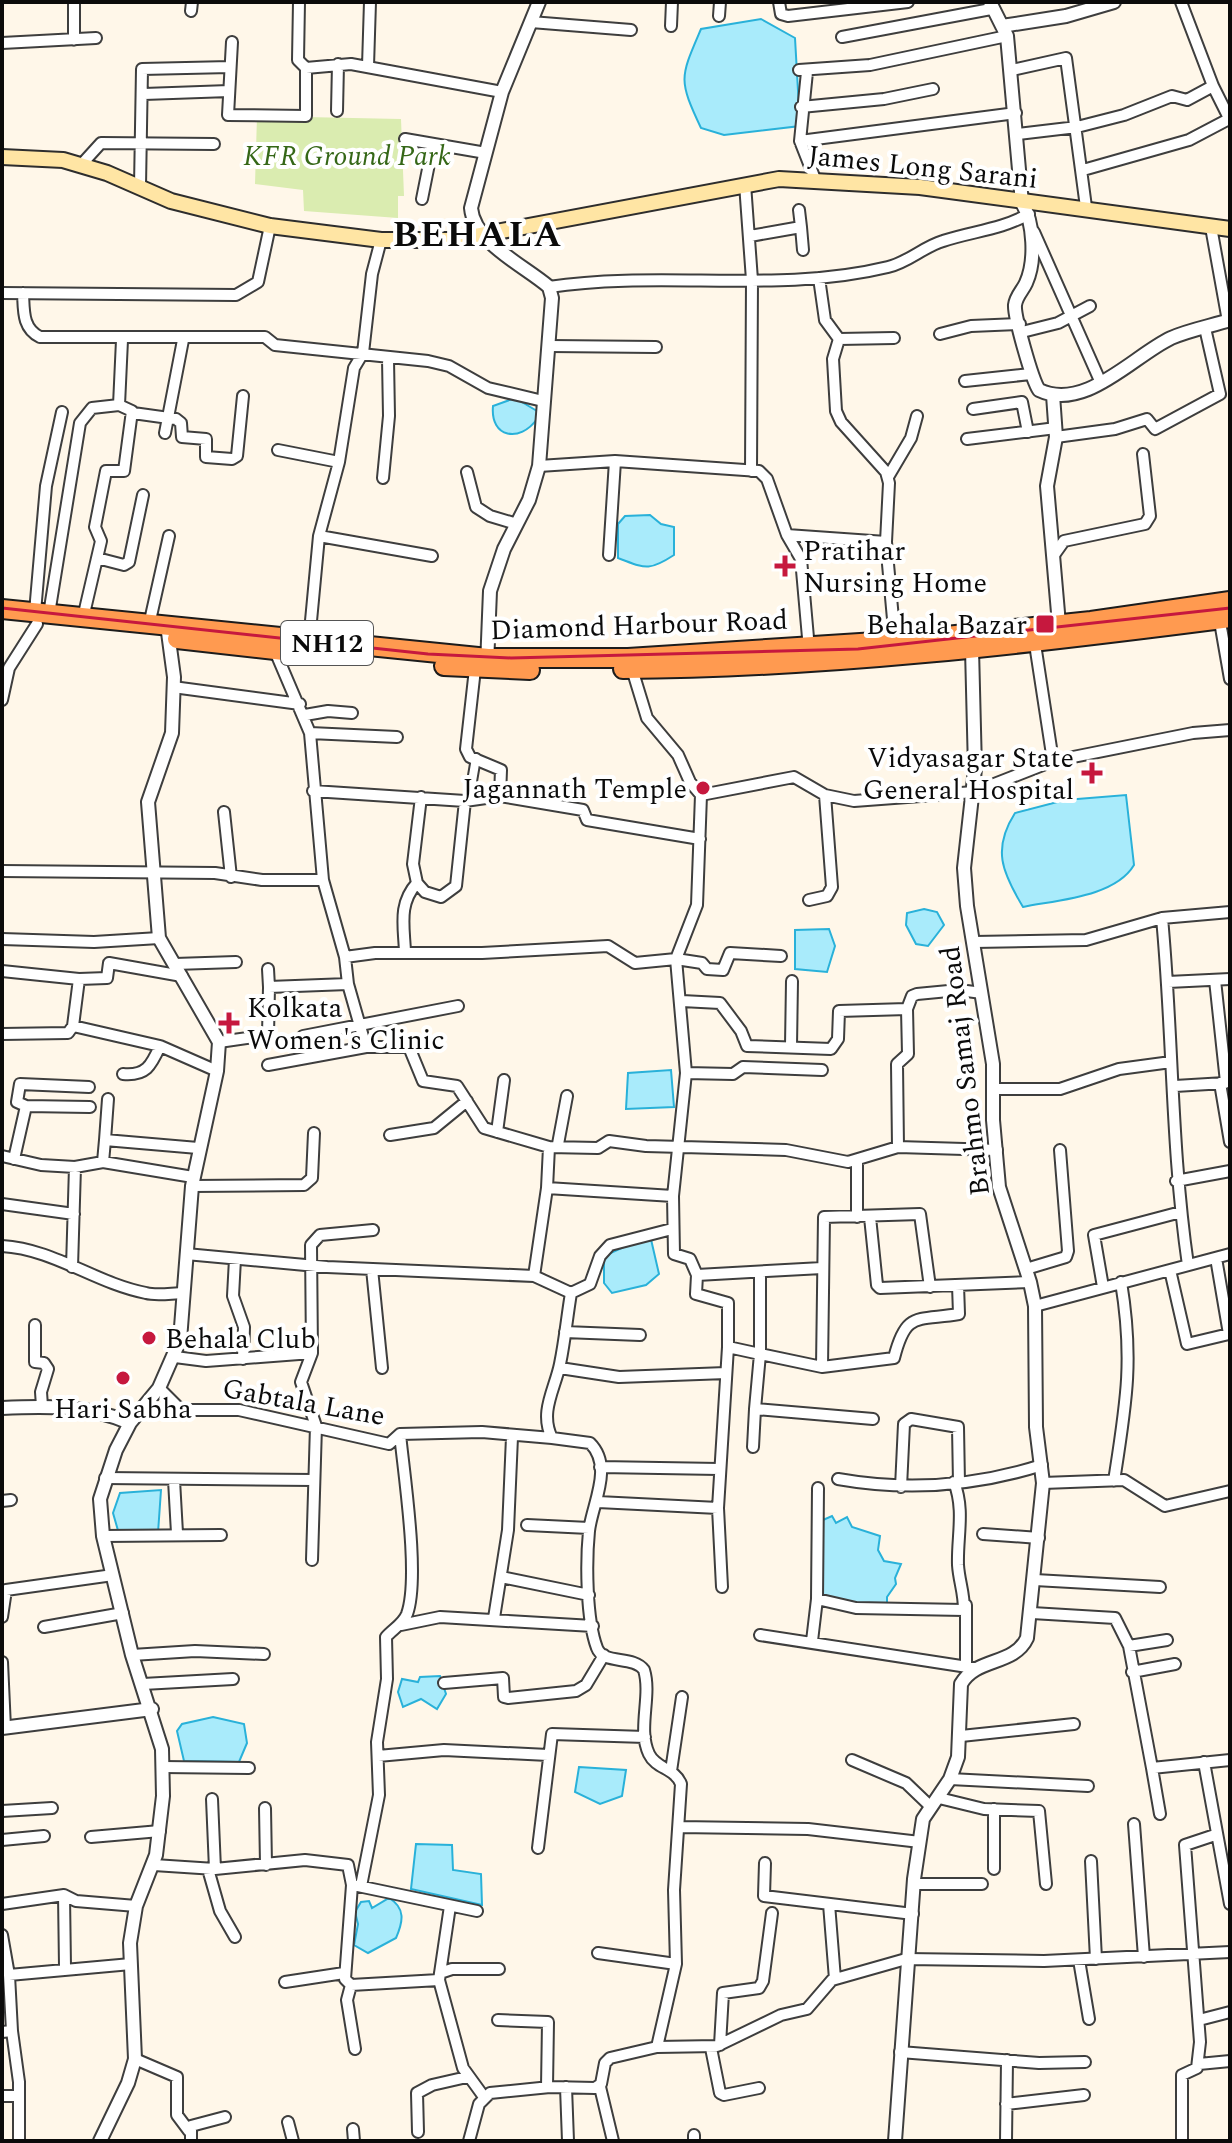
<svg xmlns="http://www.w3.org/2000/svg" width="1232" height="2143" font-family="Spectral,serif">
<rect width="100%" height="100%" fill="#fff7e9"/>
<path fill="#daecb0" d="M257,116L401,119L404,196H398V218L304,211L303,190L255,184Z"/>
<path fill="#a9ebfb" stroke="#29b1d9" stroke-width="2" d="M761,19L795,38L800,126L724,135L701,128C678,79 680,78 701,29Z
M515,398L537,411V419C520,443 490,438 493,406Z
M650,515L661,524L674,527V555C648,572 645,568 618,558V524L625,516Z
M1126,795L1134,865C1115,897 1057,900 1023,907C1002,872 992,849 1015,813L1065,800Z
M924,909L937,912L944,925L928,946L916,944L906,925L907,913Z
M829,929L835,946L827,972L795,969V930Z
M671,1070L674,1107L626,1109L628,1073Z
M650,1235L659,1274L646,1285L612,1293L604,1283V1256Z
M161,1490L158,1533L119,1534L113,1513L120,1493Z
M832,1516L836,1523L847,1517L852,1527L880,1536L878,1550L884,1561L901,1564L895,1578L896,1584L887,1597V1605L855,1607L821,1595L823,1520Z
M440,1676L446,1694L437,1709L421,1699L403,1707L398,1692L402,1679L418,1682L420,1677Z
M213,1717L244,1724L247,1743L239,1762L184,1761L177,1731L182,1724Z
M579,1767L626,1770L622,1796L600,1804L575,1792Z
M416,1844L452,1845L453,1870L481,1874L482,1905L411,1889Z
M389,1898C406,1908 403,1922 396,1938L368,1953L354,1945L358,1924L355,1912L361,1902L369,1901L372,1908Z"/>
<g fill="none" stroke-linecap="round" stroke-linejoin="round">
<g stroke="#3e3e3e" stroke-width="12">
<path id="pedestrian" d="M469,799L476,758"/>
</g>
<g stroke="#3e3e3e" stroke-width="14">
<path id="minor" d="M74,2V40
M299,2L298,60L306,68L351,64L502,92
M779,2L781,14L788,16L908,2
M1181,2L1213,86L1230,120
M191,11L192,2
M719,16L720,2
M531,22L631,30
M671,26L672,2
M842,37L991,9
M232,42L228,115L306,116V68
M2,43L96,38
M368,66L370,2
M799,70L870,65L1007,36
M1012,70L1066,58L1086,207
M807,72L800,141L815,179
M144,94L229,91
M801,107L884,99L933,89
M337,111L338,64
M1018,134L1077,127L1124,115L1172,96L1187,100L1213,86
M405,139L486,153
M800,141L1016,113
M81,165L101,143L214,144
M1083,170L1189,140L1229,119
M745,184L752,280L751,471
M140,186L142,69L230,67
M422,199L433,144
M799,210L801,227
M1211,227L1228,321
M1034,232L1101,383
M750,236L801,227L803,250
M819,278L825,320L839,339L833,359L836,411L841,422L886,472L889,483L886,542L895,641
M549,287C662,270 777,294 888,267C909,262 923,247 943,241C973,231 1000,230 1029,214
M2,293L236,295L258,282L270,226
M23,293C24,310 22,328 40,337H265L275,345L428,361L449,366L488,388L543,401
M1022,332L1058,323L1090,306
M940,334L971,326L1020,324
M839,339L894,338
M550,346L656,347
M965,381L1031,374
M973,409L1022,402L1028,432
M133,413L176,419L181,423L182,437L206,439V457L232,459L237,456L243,396
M165,433L183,340
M1056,437L1115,429L1147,419L1155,429L1220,394L1205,328
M967,439L1056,428
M278,450L339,462
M539,466L615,461L759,471L767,479L787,535L886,542
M467,472L476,507L490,516L517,524
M888,477L911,438L917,416
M383,478L389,416L388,359
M787,535L801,559L809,649
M319,536L432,556
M609,555L615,461
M1054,555L1064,541L1145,524L1150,516L1143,454
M97,558L124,565L129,562L143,495
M35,612L46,486L62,412
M49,614L80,423L92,408L119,405
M1219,616L1230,679
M83,618L101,541L95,527L106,471H124L132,411L119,405L122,340
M149,625L169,536
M309,642L319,536L339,462L354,368L363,353L372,274L381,240
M1035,644L1053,761
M475,669L466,749L470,757L501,770L500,796L583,810L587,820L700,839
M632,669L647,718L678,755L690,782L701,795L697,905L676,959L686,1073L673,1196L674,1254L690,1259L697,1275L696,1294L728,1303V1347L760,1354L755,1409L873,1419
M173,687L300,704
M2,700L9,668L37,624
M305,715L328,711L352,713
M310,733L397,737
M313,791L465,801L500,796
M701,795L794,777L825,795L854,801L974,792L1053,761L1193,733L1230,730
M224,812L231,877
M2,871L215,873L262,880H323
M417,883L425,892L441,897L456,886L465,801
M809,900L827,896L832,887L825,795
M1162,918C1173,1034 1171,1149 1188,1265
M2,939L94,942L159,938
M974,942L1086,940L1162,918L1230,912
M405,952C404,926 398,904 417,883L413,864L421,797
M345,957L375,953H482L608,946L635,963L676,959L702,963L707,969L723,970L730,953L781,956
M175,964L236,962
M268,969L269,987
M2,971L79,979L107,978L109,963L182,976
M1215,980L1226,1082
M1168,982L1230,979
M348,984L366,1047H409L423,1081L457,1086L484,1128L549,1147L547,1188L534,1276
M682,1001L720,1003L741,1031L747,1046L831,1049L838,1039L839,1011L907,1009L912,996L917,994L959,990L982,993
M73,1026L160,1046
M2,1034L68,1033L73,1026L79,979
M303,1036L458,1006
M219,1042L268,1035L269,987L348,984L345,957L323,880L310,733L275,651
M791,1046L792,981
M268,1065L366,1047
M686,1073L733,1074L743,1067L822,1070
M123,1074C146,1076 151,1066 160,1046L217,1071
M1220,1083L1230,1142
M1175,1086L1225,1083
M995,1089H1060L1119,1069L1171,1062
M26,1106L90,1107
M497,1132L504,1080
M390,1135L434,1128L467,1101
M105,1140L108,1099
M558,1144L567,1096
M549,1147L598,1148L609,1141L646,1146L786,1150L848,1162L898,1147L997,1150
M898,1147L897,1064L908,1054L907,1009
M2,1156L41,1165L75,1167L103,1162L193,1177
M14,1159L26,1106L17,1102L20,1084L89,1087
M857,1160V1217
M103,1162L105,1140L198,1148
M1176,1181L1230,1171
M192,1186L304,1185L312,1178L314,1133
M547,1188L673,1196
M2,1204L74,1214
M870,1217L877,1285L880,1288L1030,1282
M2,1246C54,1249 95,1283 146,1293C157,1296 172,1293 184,1293
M186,1254L327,1267L534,1276L571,1293
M235,1259L233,1296L244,1327L243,1359
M72,1267L75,1167
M372,1269L382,1368
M1026,1269L1066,1257L1068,1251L1060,1150
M1170,1270L1187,1344L1229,1334L1216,1258
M760,1272V1354L822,1367L894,1358C906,1311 916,1321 959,1314L958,1285
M697,1275L822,1268
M1103,1287L1094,1235L1181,1212
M571,1293C567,1317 565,1340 560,1364C555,1389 539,1412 552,1438L590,1443C614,1467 592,1504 589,1531C586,1561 586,1619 597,1648C603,1665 633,1655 644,1670C652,1696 637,1729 649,1754C656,1769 675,1768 681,1784L674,1890L676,1964L657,2047
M571,1293L590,1284L600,1256L610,1245L672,1229
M1035,1306L1230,1254
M35,1325V1362L44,1363L48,1369L41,1392L42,1406
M565,1332L640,1335
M175,1357L206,1361L312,1353
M822,1367L824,1217L920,1214L930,1287
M560,1368L619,1377L726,1373
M159,1388L181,1410H239L389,1444L400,1434
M400,1434L482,1432L552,1438
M753,1447L755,1409
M600,1467L719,1469
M105,1478L314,1480
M838,1479C906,1491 976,1486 1042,1465
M174,1480L177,1533
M1114,1481C1126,1404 1134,1360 1121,1282
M1043,1483L1124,1480L1165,1506L1230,1491
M901,1487L904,1424L911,1419L958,1427L959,1483
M2,1501L11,1500
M598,1502L718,1508
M527,1525L589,1528
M983,1534L1039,1538
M103,1536L221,1535
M312,1560L316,1426L301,1382L312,1353L311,1245L320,1235L373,1230
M506,1578L589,1595
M1035,1580L1160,1587
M722,1587L718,1508L728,1347
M817,1599L856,1608L964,1610C964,1592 959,1581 958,1565C957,1537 965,1510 954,1482
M966,1605V1667
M1032,1613L1115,1618L1129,1646L1167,1640
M2,1617L6,1590L113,1575
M494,1618L508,1530L512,1437
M401,1625L440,1617L593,1626
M44,1627L123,1613
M760,1635L974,1668
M812,1641L817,1599L818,1488
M1129,1646L1152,1768L1230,1760
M132,1655L195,1651L264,1654
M2,1662L5,1728
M1132,1672L1175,1664
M444,1683L503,1678L504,1697L508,1698L576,1691L586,1685L604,1655
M143,1684L233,1679
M961,1736L1074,1724
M378,1756L444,1750L548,1755
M852,1760L906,1783L930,1806
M1204,1762L1230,1904
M163,1767L249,1768
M1152,1768L1160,1814
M671,1771L682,1697
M950,1779L1088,1786
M939,1798L984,1809L1039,1811L1046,1884
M212,1799L215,1869
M265,1808L266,1865
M994,1809V1869
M2,1811L52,1808
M1134,1824L1144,1957
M679,1827L808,1829L920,1842
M91,1837L160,1831
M2,1840L44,1836
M538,1848L552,1734L645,1737
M1091,1861L1096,1959
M765,1863L764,1896L913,1914
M154,1865L215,1869L305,1860L348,1865L352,1885L345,1979L351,1985L439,1980L463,2068L484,2097
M208,1869L220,1911L235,1937
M913,1884H982
M358,1886L477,1911
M361,1886L379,1795L377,1742L387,1679L386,1637C393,1629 403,1624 407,1614C420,1578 404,1475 400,1434
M64,1895L65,1967
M2,1904L64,1895L76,1901L136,1906
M829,1904L835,1979
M2,1935L9,1975L12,2031L2,2032
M598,1953L676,1964
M1079,1960L1089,2019
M440,1973L452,1969H499
M9,1975L131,1964
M439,1980L450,1906
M285,1982L344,1973
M351,1985L347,2000L355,2049
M498,2020L548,2022L547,2087
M1199,2020L1230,2012
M12,2031L19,2082V2141
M720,2045L723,1993L759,1988L763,1981L772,1913
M711,2048L720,2093L724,2095L759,2088
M900,2052L1039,2063L1085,2062
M135,2059L177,2077V2115L189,2131
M1199,2064L1230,2061
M566,2087L568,2141
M600,2087L613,2141
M2,2096H18
M1006,2104L1084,2095
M288,2122L293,2141
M353,2129L354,2141
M418,2132L417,2093L432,2085L467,2077
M694,2135V2141
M191,2141V2126L225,2117
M469,2141L479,2104L490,2093L550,2087L595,2088L601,2084L605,2063L610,2058L657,2047L717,2046L781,2015L807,2009L832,1980L906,1959L1044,1961L1230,1952
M1006,2141L1007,2060
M1182,2141V2075L1197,2068L1200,2042L1185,1845L1215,1835"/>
</g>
<g stroke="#3e3e3e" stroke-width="16">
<path id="tertiary" d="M990,2L1007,36L1022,203C1034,222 1036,261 1026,283C1023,290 1016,296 1015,305C1014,316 1032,380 1039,390C1085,412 1133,356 1171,338C1189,330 1211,326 1230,320
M1002,26L1066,16L1114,2
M1053,395L1056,437L1047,486L1059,624
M487,665L490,591L504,549L529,500L539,466L552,298L549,287C525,266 474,243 471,208L502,92L539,2
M2,1408C45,1406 90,1405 130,1423
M2,1728L152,1709
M100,2141L128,2083L135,2059L130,1943L136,1906L156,1855L163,1796L162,1749L132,1655L103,1536L100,1499L116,1450L130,1423L159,1388L180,1340L192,1186L217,1071L219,1042L159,938L148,802L172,733L174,677L167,625
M895,2141L914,1879L923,1819L950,1779L958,1757L961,1684C976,1657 1014,1666 1027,1638L1043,1483L1036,1427L1035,1306L1030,1282L999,1187L993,1120V1064L967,906L964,868L975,769L972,649"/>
</g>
<g stroke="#2d2d2d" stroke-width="18">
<path id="secondary" d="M2,157L63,160L107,173L171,201L270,226L381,240H454L779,179L920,187L1230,229"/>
</g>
<g stroke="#1c1c1c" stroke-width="22">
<path id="trunk" d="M2,609L488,658H628L907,640L1091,621L1230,601
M177,639L311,654
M444,666L530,670
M623,669C827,668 1028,644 1230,618"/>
</g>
<use href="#pedestrian" stroke="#fff" stroke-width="8"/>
<use href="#minor" stroke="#fff" stroke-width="10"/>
<use href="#tertiary" stroke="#fff" stroke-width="12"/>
<use href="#secondary" stroke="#ffe5a4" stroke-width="14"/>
<use href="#trunk" stroke="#ff9a50" stroke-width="18"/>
<path stroke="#c6183e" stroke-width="3" d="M2,608L428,654L511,658L858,649L1230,608"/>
</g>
<g fill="#c6183e" stroke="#fff" stroke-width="3">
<path d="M781 554h8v8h8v8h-8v8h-8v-8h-8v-8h8z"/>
<rect x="1035" y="614" width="20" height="20" rx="4"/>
<path d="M1088 761h8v8h8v8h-8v8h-8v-8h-8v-8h8z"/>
<circle cx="703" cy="788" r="8"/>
<path d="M225 1011h8v8h8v8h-8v8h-8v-8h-8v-8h8z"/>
<circle cx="149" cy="1338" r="8"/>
<circle cx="123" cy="1378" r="8"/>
</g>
<g text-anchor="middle" stroke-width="8" stroke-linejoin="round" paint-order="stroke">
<rect fill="#fff" stroke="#545454" stroke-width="2" x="281" y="621" width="92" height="44" rx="6"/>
<g font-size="26" font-weight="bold" fill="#0b0b0b">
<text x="327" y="652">NH12</text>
</g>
<g font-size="28" font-style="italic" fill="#356717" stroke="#fff">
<text x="347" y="165">KFR Ground Park</text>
</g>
<g font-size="28" fill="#0b0b0b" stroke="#fff">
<text transform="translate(923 166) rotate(6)" y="10">James Long Sarani</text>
<text transform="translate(639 624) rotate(-2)" y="10">Diamond Harbour Road</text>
<text transform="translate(964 1071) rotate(-97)" y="10">Brahmo Samaj Road</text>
<text transform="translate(304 1401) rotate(10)" y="10">Gabtala Lane</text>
</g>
<g font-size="28" fill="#0b0b0b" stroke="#fff" text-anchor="start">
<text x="803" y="560">Pratihar<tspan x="803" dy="32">Nursing Home</tspan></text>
<text x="1027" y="634" text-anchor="end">Behala Bazar</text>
<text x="1074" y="767" text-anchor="end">Vidyasagar State<tspan x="1074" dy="32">General Hospital</tspan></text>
<text x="687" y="798" text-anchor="end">Jagannath Temple</text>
<text x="247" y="1017">Kolkata<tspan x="247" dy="32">Women's Clinic</tspan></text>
<text x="165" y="1348">Behala Club</text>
<text x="123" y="1418" text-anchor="middle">Hari Sabha</text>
</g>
<g font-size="36" font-weight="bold" letter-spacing="2" fill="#0b0b0b" stroke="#fff">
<text x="478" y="246">BEHALA</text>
</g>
</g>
<rect width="1232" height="2143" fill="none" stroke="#0b0b0b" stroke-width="8"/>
</svg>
